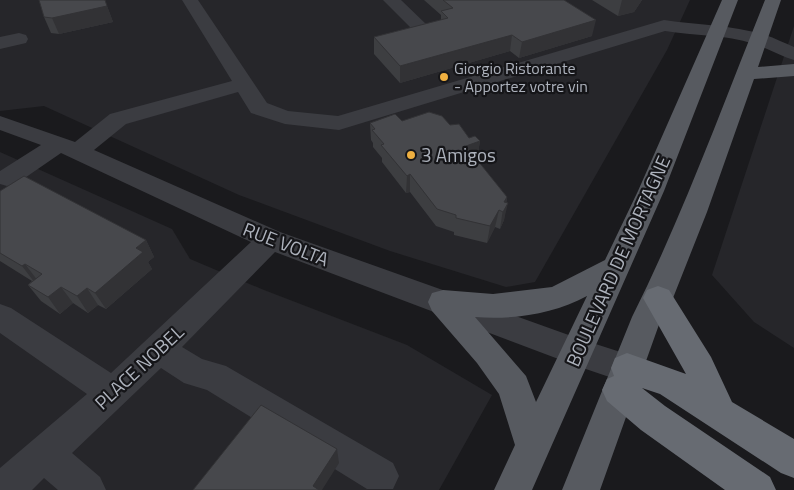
<svg xmlns="http://www.w3.org/2000/svg" width="794" height="490" font-family="'Titillium Web',sans-serif">
<rect width="100%" height="100%" fill="#1a1a1d"/>
<path fill="#26262a" d="M0,0H690L667,50L535,282L506,287L390,251L239,195L44,106L0,111Z
M794,26V348L754,322L712,275Z
M0,152L172,229L190,259L264,290L407,345L492,395L439,490H0Z"/>
<g fill="none" stroke-linecap="round" stroke-linejoin="round">
<path fill="#3b3c41" fill-rule="evenodd" d="M182,0H198L267,103L288,111L338,116L664,20C697,25 732,25 765,35C775,38 784,43 794,47V60C780,56 768,48 754,44C725,34 694,36 665,31L339,130L285,124L251,113L238,92L126,124L94,150L280,232L577,338L639,358L643,368L639,378L627,383L577,366L275,252L182,347L202,359L226,366L393,463L399,476L393,489H367L207,390L184,383L161,368L72,453L100,477L106,490H58L44,478L32,490H0V468L87,394L0,333V304L11,308L111,373L251,242L61,153L16,184L7,186L0,184V171L41,145L0,130V116L75,142L110,114L232,81Z
M383,0H401L428,26L425,30H413Z
M19,33L26,35L28,39L26,43L0,49V37Z"/>
<path fill="#575a60" fill-rule="evenodd" d="M722,0H738L664,191L532,490H494L515,445L499,394L477,363L432,311L428,302L432,293L443,290L493,294L552,287L605,260L638,191ZM587,296L536,402L526,376L475,317C513,320 554,314 587,296Z
M765,0H781L758,67L794,64V76L754,79L707,212L673,298L661,319L600,490H562L632,317C683,215 722,107 765,0Z"/>
<path fill="#676b72" fill-rule="evenodd" d="M658,286L669,290L711,357L732,402L794,439V478L781,473L660,394L642,388L665,406L770,477L776,490H725L641,430L607,401L602,390L607,379L614,376L611,368L615,358L627,353L686,374L643,298L647,290Z"/>
</g>
<path fill="#3d3e41" d="M424,0H564L592,36L519,58L510,51L400,83L374,54V37L441,20V15Z
M592,0H642L634,12L618,16Z
M107,6L113,22L59,34L51,33L44,17Z
M402,121L450,125L469,138L480,141L477,159H476L507,197L504,220L500,229L495,227L487,243L454,235V232L436,226L410,192L406,193L382,162V158L373,147V143L371,140L370,123Z
M0,191L146,240L154,257L148,262L152,269L106,309L98,305L88,313L73,303L60,314L41,301L28,285L32,281L0,261Z"/>
<path fill="#323235" d="M622,0H642L634,12L618,16Z
M107,6L113,22L59,34L52,18Z
M596,20L592,36L519,58L522,42Z
M512,35L510,51L400,83V66Z
M480,141L477,159L464,163L466,146Z
M410,174V192L406,193L407,176Z
M507,197L504,209L508,203L504,220L500,229L504,202Z
M499,210L495,227L487,243L490,226Z
M146,240L154,257L148,262L152,269L106,309L95,293L136,248Z
M25,264L38,281L35,283L22,266Z
M61,287L73,303L60,314L48,297Z
M87,288L98,305L88,313L77,296Z
M337,449L339,463L322,490H314L313,486Z"/>
<path fill="#47484c" stroke="#323235" d="M39,0H105L107,6L52,18L44,17Z
M443,0H564L596,20L522,42L512,35L400,66L374,37L448,18L441,11L453,8Z
M429,112L442,116L450,125L459,124L469,138L475,136L480,141L466,146L507,197L504,202L508,203L503,212L499,210L490,226L456,218V215L437,209L410,174L407,176L381,145L384,144L372,130L375,129L370,123L395,114L402,121Z
M24,176L146,240L136,248L143,252L95,293L87,288L77,296L61,287L48,297L28,285L42,274L25,264L22,266L0,253V191Z
M261,405L337,449L313,486L319,490H193Z"/>
<g fill="#eeaf40" stroke="#151518" stroke-width="2">
<circle cx="444" cy="77" r="5"/>
<circle cx="411" cy="155" r="5"/>
</g>
<g text-anchor="middle" stroke-width="4.5" stroke-linejoin="round" paint-order="stroke">
<g font-size="16" fill="#adb2bc" stroke="#151518" text-anchor="start">
<text x="454" y="74">Giorgio Ristorante<tspan x="454" dy="18">- Apportez votre vin</tspan></text>
</g>
<g font-size="19" fill="#adb2bc" stroke="#151518" text-anchor="start">
<text x="421" y="162">3 Amigos</text>
</g>
<g font-size="19" fill="#adb2bc" stroke="#151518">
<text transform="translate(286 244) rotate(21)" y="7">RUE VOLTA</text>
<text transform="translate(618 261) rotate(-66)" y="7">BOULEVARD DE MORTAGNE</text>
<text transform="translate(139 367) rotate(-43)" y="7">PLACE NOBEL</text>
</g>
</g>
</svg>
